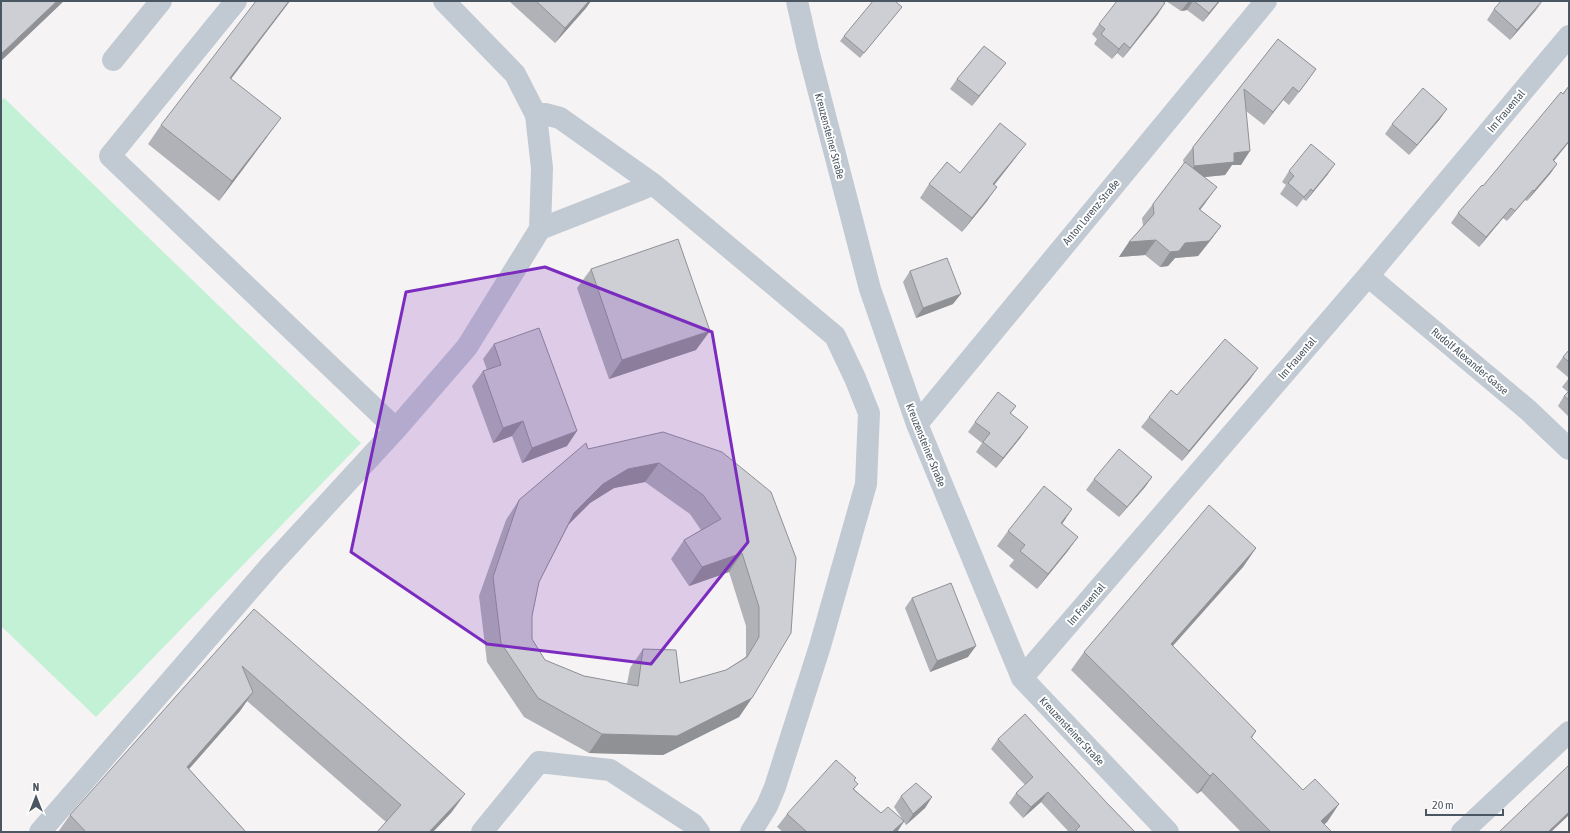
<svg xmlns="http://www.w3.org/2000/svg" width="1570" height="833" font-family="'Asap Condensed',sans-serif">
<rect width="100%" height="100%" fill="#f5f3f3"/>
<path fill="#c3f1d5" d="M4,98L361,443L96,717L1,626V101Z"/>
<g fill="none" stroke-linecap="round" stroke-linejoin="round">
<path stroke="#c1cad2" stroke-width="22" d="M236,1L110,156L396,429
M797,1L808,50L870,289L917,424L1022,678L1168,832
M113,60L161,1
M536,115L545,114L560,118L653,184L835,336L855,378L869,413L866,484L820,646L775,787L767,806L751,832
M540,229L642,189L653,184
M1368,276L1528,410L1569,449
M917,424L1266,1
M1022,678L1368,276L1569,36
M40,832L270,566L396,429L467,347L540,229L542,168L536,115L515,74L444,1
M482,832L539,762L610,770L693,824L699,832
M1462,832L1569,732"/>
</g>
<path fill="#b0b2b7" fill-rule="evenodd" d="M290,1L231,79L267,137L219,201L148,144L161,125Z
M509,1H591L586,8L555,43Z
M1166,1H1220L1203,22L1187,10L1181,11Z
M902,7L860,58L840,41L844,36Z
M1494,9L1536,10L1510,40L1487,20Z
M1158,14L1123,58L1117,53L1112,59L1094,44L1097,39L1092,34L1099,24Z
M1278,39L1316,69L1307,82L1289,105L1283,100L1264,125L1246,111L1241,165H1232L1225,175L1204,177L1206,202L1200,210L1221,226L1210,241L1198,256L1175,258L1168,266L1160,267L1145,255L1119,257L1129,242L1143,226L1142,218L1153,204L1184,164L1183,160L1193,147Z
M1006,63L998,73L972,106L950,89L957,79Z
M1569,86V142L1554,161L1557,164L1550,174L1527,201L1525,200L1507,221L1503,218L1479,247L1451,223L1458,213L1483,186Z
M1440,119L1409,155L1385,134L1392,124Z
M1016,157L994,185L987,201L962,232L920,198L929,184L960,173Z
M1289,171L1328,174L1306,201L1303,199L1297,207L1280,194L1286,185L1282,182Z
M591,269L696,350L609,379L577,288Z
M910,271L953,304L916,318L903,282Z
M494,344L567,446L522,463L512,436L493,443L472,386L483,371L487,370L483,359Z
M1569,350V417L1558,406L1564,396L1568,392L1562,387L1569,378L1556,367L1563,357Z
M1251,378L1182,461L1141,427L1149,417L1177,395Z
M1016,406L1011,413L1021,437L996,468L976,452L982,443L968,432L975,422Z
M663,432L796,558L752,698L739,717L663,755L589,753L524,717L487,662L479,596L506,520L519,500L588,449ZM645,482L690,514L701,530L684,540L671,559L689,586L729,572L746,626V656L744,658L726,670L680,683L643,649L630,668L627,684L584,676L545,660L532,639V616L539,582L569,524L590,503L614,488Z
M1152,477L1145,487L1119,517L1086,490L1094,479Z
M1072,509L1062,524L1078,537L1067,552L1037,589L1009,566L1014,560L997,546L1008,531Z
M1256,548L1243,567L1173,646L1256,731L1252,738L1303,790L1339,804L1327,822L1324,824L1332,832H1241L1201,791L1197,794L1071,670L1084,652Z
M912,598L968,657L930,672L905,608Z
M254,609L451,813L386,822L247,701L240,711L189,769L246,832H58L70,815Z
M998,739L1106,802L1135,832H1069L1041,802L1023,818L1009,803L1016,793L1025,785L991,749Z
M854,781L858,784L854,789L881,813L903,820L894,807L901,796L932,797L925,808L906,825L904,822L897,832H783L777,827L787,814Z"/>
<path fill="#909195" d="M57,1H64L1,61V54Z
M289,1H290L217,97L230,78Z
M589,1H591L586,8L555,43L565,28Z
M1193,1L1187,10L1181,11L1188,2Z
M1219,1H1220L1203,22L1209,13Z
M1543,1L1536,10L1510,40L1517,30Z
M1165,3L1158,14L1123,58L1130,48Z
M1124,43L1117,53L1112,59L1119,49Z
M1006,63L998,73L972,106L979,96Z
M1293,87L1283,100L1264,125L1273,112Z
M1447,109L1440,119L1409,155L1417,145Z
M281,118L267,137L219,201L232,181Z
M1569,141V142L1546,170L1553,160Z
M1026,144L1016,157L984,198L993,184Z
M1250,151L1241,165H1232L1225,175L1185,179L1194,166L1234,153Z
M1335,164L1328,174L1306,201L1313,191Z
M1557,164L1550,174L1527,201L1534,191Z
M997,187L987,201L962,232L972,218Z
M1217,187L1206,202L1189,224L1199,209Z
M1533,190L1525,200L1507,221L1515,211Z
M1511,208L1503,218L1479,247L1486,237Z
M1221,226L1210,241L1198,256L1175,258L1168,266L1160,267L1170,252L1185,243Z
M1156,240L1145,255L1119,257L1129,242Z
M961,294L953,304L916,318L923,308Z
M710,331L696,350L609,379L622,360Z
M1258,368L1251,378L1182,461L1189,451Z
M523,421L512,436L493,443L503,428Z
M1028,427L1021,437L996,468L1003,458Z
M577,431L567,446L522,463L532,448Z
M659,463L645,482L614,488L590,503L561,532L574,513L603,484L628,469Z
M1152,477L1145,487L1119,517L1127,507Z
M1072,509L1062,524L1061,523Z
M1078,537L1067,552L1037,589L1048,574Z
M1256,548L1243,567L1158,662L1171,644Z
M742,553L729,572L689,586L702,567Z
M976,646L968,657L930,672L937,661Z
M253,692L240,711L174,786L187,767Z
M752,698L739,717L663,755L589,753L602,734Z
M1213,773L1201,791L1197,794L1210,776Z
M1048,792L1041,802L1023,818L1031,807Z
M465,794L451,813L433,832H429Z
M932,797L925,808L906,825L913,814Z
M1339,804L1327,822L1316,832L1321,821Z
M1569,812V815L1551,832H1548Z
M904,821L897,832H892Z"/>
<path fill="#cdcfd5" stroke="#909195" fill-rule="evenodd" d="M1,1H57L1,54Z
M256,1H289L230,78L281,118L232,181L161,125Z
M536,1H589L565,28Z
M873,1H895L902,7L864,53L844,36Z
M1117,1H1162L1165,3L1130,48L1124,43L1119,49L1101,34L1105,29L1099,24Z
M1194,1H1219L1209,13Z
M1501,1H1542L1517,30L1494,9Z
M1278,39L1316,69L1299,92L1293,87L1273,112L1244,89L1250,151L1234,153V162L1194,166L1193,147Z
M984,46L1006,63L979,96L957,79Z
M1569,86V141L1553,160L1557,164L1534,191L1533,190L1515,211L1511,208L1486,237L1458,213L1482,185L1483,186L1561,92L1563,94Z
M1423,88L1447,109L1417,145L1392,124Z
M1000,123L1026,144L993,184L997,187L972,218L929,184L947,162L960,173Z
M1311,144L1335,164L1313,191L1311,189L1304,197L1288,183L1294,176L1289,171Z
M1185,162L1217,187L1199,209L1221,226L1209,241L1185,243L1179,251L1170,252L1156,240L1129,242L1154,214L1153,204Z
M678,239L710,331L622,360L591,269Z
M947,258L961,294L923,308L910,271Z
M539,328L577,431L532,448L523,421L503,428L483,371L501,365L494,344Z
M1225,339L1258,368L1189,451L1149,417L1171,390L1177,395Z
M1569,350V362L1563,357Z
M1569,391V400L1564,396Z
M998,392L1016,406L1010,413L1028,427L1003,458L983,442L990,433L975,422Z
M663,432L722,452L771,492L796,558L791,633L752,698L677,736L602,734L538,698L501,643L493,577L519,500L586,443L588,449ZM659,463L703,495L721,519L684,540L702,567L742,553L759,607V637L747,657L726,670L680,683L676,650L643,649L638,686L584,676L545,660L532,639V616L539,582L574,513L603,484L628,469Z
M1119,449L1152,477L1127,507L1094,479Z
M1044,486L1072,509L1061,523L1078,537L1048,574L1020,551L1025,545L1008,531Z
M1209,505L1256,548L1171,644L1256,731L1251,737L1303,790L1315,779L1339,804L1321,821L1332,832H1271L1213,773L1210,776L1084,652Z
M951,583L976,646L937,661L912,598Z
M254,609L465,794L429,832H377L401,805L242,666L253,692L187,767L246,832H86L70,815Z
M1025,714L1106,802L1135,832H1077L1076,830L1080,826L1048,792L1031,807L1016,793L1033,777L998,739Z
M836,760L856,778L854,780L858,784L853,789L881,813L888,807L904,821L892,832H807L787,814Z
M1569,765V812L1548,832H1499Z
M916,783L932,797L913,814L901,796Z"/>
<path fill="#7b2cbf" fill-opacity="0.2" stroke="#7b2cbf" stroke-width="3" stroke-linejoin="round" d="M545,267L712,332L748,542L651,664L487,644L351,552L406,292Z"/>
<g text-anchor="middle" stroke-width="4" stroke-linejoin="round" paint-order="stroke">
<g font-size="11" fill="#4a5661" stroke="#fff">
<text transform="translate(1506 111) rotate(-50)" y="4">Im Frauental</text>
<text transform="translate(830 136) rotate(75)" y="4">Kreuzensteiner Straße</text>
<text transform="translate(1091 212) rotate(-50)" y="4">Anton Lorenz-Straße</text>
<text transform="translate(1297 358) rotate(-49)" y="4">Im Frauental</text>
<text transform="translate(1470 361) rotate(40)" y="4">Rudolf Alexander-Gasse</text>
<text transform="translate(926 445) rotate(68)" y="4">Kreuzensteiner Straße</text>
<text transform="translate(1086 604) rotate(-49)" y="4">Im Frauental</text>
<text transform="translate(1072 731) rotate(47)" y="4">Kreuzensteiner Straße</text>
</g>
</g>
<rect width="1570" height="833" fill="none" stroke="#4a5661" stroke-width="4"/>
<g transform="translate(36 797)" stroke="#ffffff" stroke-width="3" paint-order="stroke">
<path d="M0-3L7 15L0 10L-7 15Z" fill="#4a5661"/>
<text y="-6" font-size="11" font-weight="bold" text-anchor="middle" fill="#4a5661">N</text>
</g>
<path d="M1426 809v6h77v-6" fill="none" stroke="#4a5661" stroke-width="2"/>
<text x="1432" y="809" font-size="12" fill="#4a5661" stroke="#ffffff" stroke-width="3" paint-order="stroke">20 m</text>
</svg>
